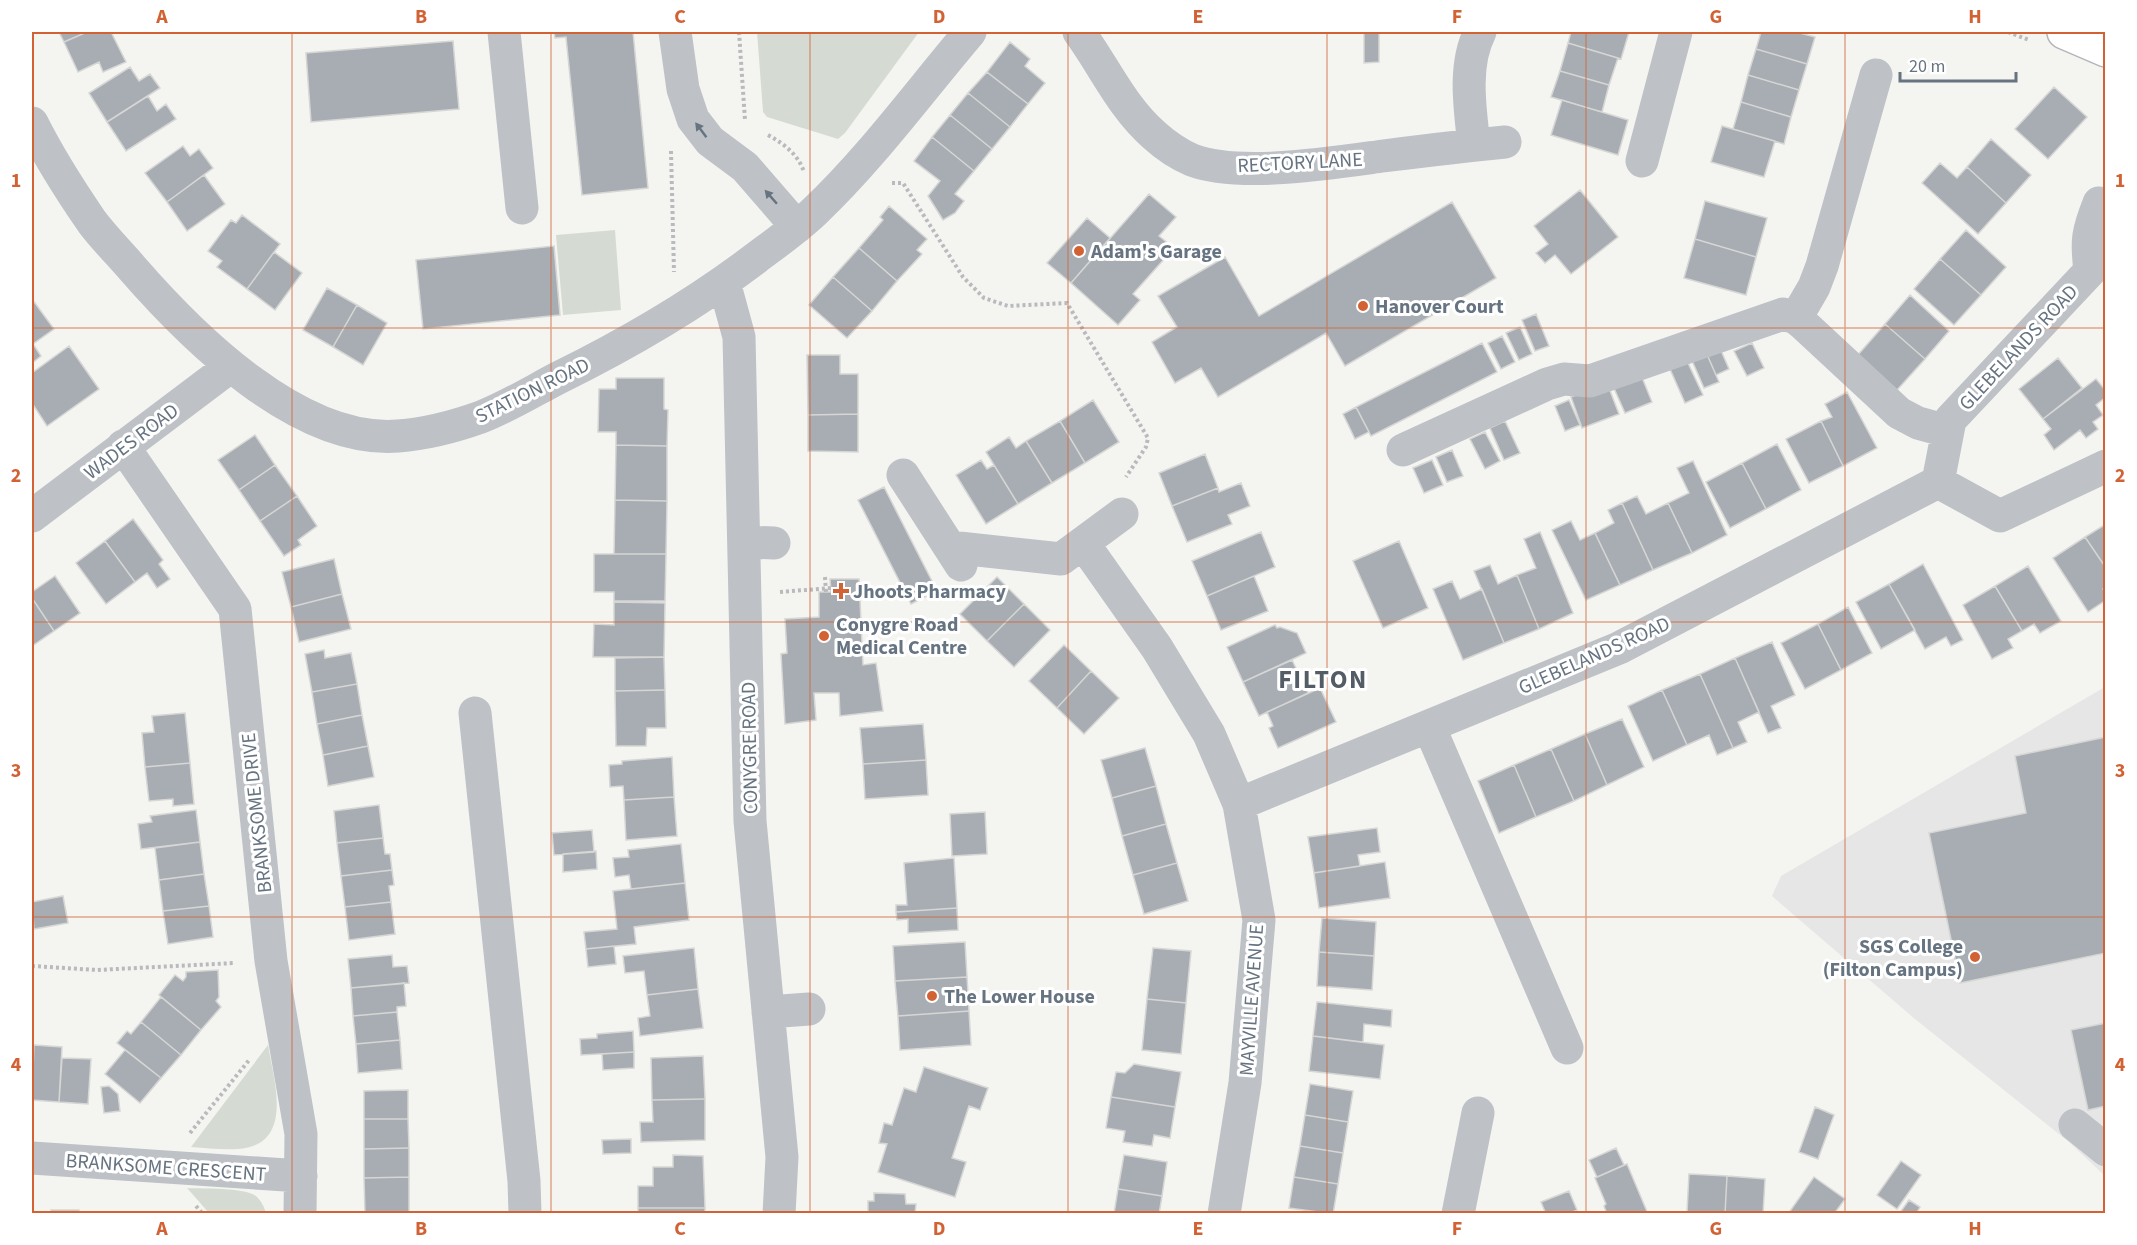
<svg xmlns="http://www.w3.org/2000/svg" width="2137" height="1245" font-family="'Source Sans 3',sans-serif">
<rect width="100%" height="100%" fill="#f4f5f1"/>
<path fill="#e5e6e5" d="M2105,687V1176L2069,1142L1915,1019L1772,896L1781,876Z"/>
<path fill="#d5dbd3" d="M757,32H919L845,133L838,139L767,117L763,112Z
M615,230L621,310L563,315L556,235Z
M268,1045C274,1081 295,1145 238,1149C222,1150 206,1148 191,1147Z
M187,1188C203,1189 247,1187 257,1197C262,1202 264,1207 266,1213H209Z"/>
<path fill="#a7adb3" stroke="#d6d6d4" stroke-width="1.5" d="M59,32H87L64,42Z
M87,32H111L126,62L103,72L99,62L78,72L64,42Z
M554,32H633L648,188L582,195L566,37L555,38Z
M1364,32H1379V62L1364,63Z
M1571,32H1629L1621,59L1568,43Z
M1761,32H1796L1815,37L1807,64L1756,49Z
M453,41L459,109L311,122L306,53Z
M1010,42L1030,59L1025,66L1045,83L1028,104L987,72Z
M1568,43L1618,58L1609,85L1560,71Z
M1756,49L1807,64L1799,90L1748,75Z
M130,67L139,81L150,74L160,88L107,122L89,93Z
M1560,71L1609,85L1602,112L1551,97Z
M987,72L1028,104L1010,127L968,93Z
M1748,75L1799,90L1791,117L1741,102Z
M2054,87L2087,117L2048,159L2015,129Z
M968,93L1010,127L992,149L950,115Z
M148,96L157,111L166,104L176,119L126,151L107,122Z
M1562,100L1628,120L1618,155L1551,135Z
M1741,102L1791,117L1784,144L1733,129Z
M950,115L992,149L974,171L932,137Z
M1722,126L1775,141L1764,177L1711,162Z
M932,137L974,171L955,194L964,201L955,213L943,220L928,196L940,181L914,161Z
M1991,139L2031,175L2006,203L1967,167Z
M183,146L190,156L199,149L213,168L167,202L145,173Z
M1940,163L1957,178L1967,167L2006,203L1978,234L1922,183Z
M204,175L225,204L187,231L167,202Z
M1580,190L1618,237L1571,274L1555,255L1545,263L1536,253L1548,244L1534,226Z
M1149,194L1176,217L1159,236L1174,248L1133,294L1140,300L1118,325L1071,283Z
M1705,201L1767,218L1756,257L1695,239Z
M1452,202L1496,278L1345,366L1326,333L1218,397L1201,368L1175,383L1152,342L1177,327L1158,296L1225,257L1259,316Z
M889,206L927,239L917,250L922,254L897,281L859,248L883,220L880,217Z
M242,215L280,244L247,289L217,267L222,261L208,251L231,220L236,223Z
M1087,218L1110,238L1071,283L1047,263Z
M1966,230L2006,267L1981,295L1940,259Z
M1695,239L1756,257L1746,295L1684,278Z
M554,246L560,315L423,329L416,260Z
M859,248L897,281L872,311L833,277Z
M274,252L302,273L275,310L247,289Z
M1940,259L1981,295L1954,325L1914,289Z
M833,277L872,311L847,338L809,305Z
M327,288L357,305L333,347L303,330Z
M1910,295L1949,331L1925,359L1885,324Z
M32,299L54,329L33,344L41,356L32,363Z
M357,305L387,323L363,365L333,347Z
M1536,314L1549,346L1535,351L1522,320Z
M1885,324L1925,359L1897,390L1857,356Z
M1520,327L1532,354L1519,360L1506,333Z
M1502,336L1515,362L1501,369L1488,343Z
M1482,343L1497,372L1371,436L1356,407Z
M1752,343L1764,368L1747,376L1734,351Z
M69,346L99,389L47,426L32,403V373Z
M1719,346L1729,369L1716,375L1706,352Z
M1705,350L1719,382L1704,388L1690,356Z
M807,355H840V374H858V414L808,415Z
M2058,358L2082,388L2043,419L2019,389Z
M1687,361L1703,395L1685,403L1670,369Z
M1641,375L1652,402L1625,413L1613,386Z
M616,378H664V409L668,410L667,446L616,445V432H598L599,389H616Z
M2096,379L2106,391V397L2096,405L2103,415L2093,422L2098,429L2086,438L2080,430L2054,450L2044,435L2051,429L2043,419Z
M1607,383L1619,414L1582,428L1571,397Z
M1847,392L1877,448L1843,466L1821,421L1832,417L1825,404Z
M1093,400L1119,442L1085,463L1060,421Z
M1569,400L1580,425L1565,431L1555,406Z
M1356,407L1369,432L1355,439L1343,414Z
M858,414V452L808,451V415Z
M1060,421L1085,463L1052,483L1026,441Z
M1505,421L1520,453L1504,460L1490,428Z
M1821,421L1843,466L1809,483L1786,439Z
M1485,432L1500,461L1485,469L1470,439Z
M255,435L275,465L239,490L218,460Z
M1009,437L1016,448L1026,441L1052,483L1018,504L986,452Z
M1777,444L1801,490L1766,509L1742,463Z
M616,445L667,446V501L615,500Z
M1452,450L1463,476L1447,482L1436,457Z
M1205,454L1218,488L1172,506L1159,473Z
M981,460L987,469L994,465L1018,504L986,524L956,475Z
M1432,460L1443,485L1424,493L1413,468Z
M1693,461L1727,535L1692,553L1668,503L1689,493L1677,468Z
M1742,463L1766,509L1730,528L1706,482Z
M275,465L297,496L260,521L239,490Z
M1241,483L1250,506L1228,515L1232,524L1187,542L1172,506L1218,488L1219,492Z
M884,487L937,591L911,604L858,500Z
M297,496L317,526L298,540L301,545L284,556L260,521Z
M1637,496L1646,514L1668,503L1692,553L1653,570L1622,503Z
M615,500L667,501L666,554H614Z
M1622,503L1653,570L1620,585L1595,533L1614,523L1608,510Z
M133,519L163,560L159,564L170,579L157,588L147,573L135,582L105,541Z
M1571,521L1580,540L1595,533L1620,585L1586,600L1552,530Z
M2106,524V568L2085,537Z
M1261,532L1275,567L1207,596L1192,561Z
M1540,532L1573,613L1539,629L1517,575L1536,568L1524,539Z
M2085,537L2106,568V587L2103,589L2106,594V600L2088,612L2053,558Z
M105,541L135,582L106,604L76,563Z
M1399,541L1428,608L1383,628L1353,561Z
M594,554H666L665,601H614V592H594Z
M334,559L342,594L291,607L282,572Z
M1923,564L1963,640L1951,646L1946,637L1925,649L1889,584Z
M1490,565L1498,584L1517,575L1539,629L1504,643L1474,571Z
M2028,566L2061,621L2040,633L2034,624L2022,631L1995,586Z
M55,576L80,613L54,631L32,598V592Z
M1254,576L1268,611L1221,630L1207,596Z
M997,577L1024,604L987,641L960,614Z
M830,579H859L863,665L876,663L883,711L840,716L839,693H814L816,720L785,724L781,654L787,653L785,619L819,617V592H831Z
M1452,581L1460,599L1482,589L1504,643L1463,660L1433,589Z
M1889,584L1915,630L1881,649L1856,602Z
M1995,586L2022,631L2008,639L2013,648L1992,659L1963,605Z
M342,594L351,629L299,642L291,607Z
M32,598L54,631L32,646Z
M614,602L665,603L664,657H593L594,624L614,625Z
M1024,604L1050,630L1014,667L987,641Z
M1848,607L1872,653L1841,670L1818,624Z
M1818,624L1841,670L1805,689L1781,643Z
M1275,625L1277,628L1280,627L1297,633L1306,653L1243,682L1227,647Z
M1772,642L1795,695L1771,706L1781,728L1768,733L1735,658Z
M1064,645L1091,671L1057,708L1029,681Z
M324,650L325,658L351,653L357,684L312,692L305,654Z
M664,657L665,690L615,691V658Z
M1735,658L1759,712L1738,722L1747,742L1733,748L1700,674Z
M1292,660L1308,693L1259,716L1243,682Z
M1091,671L1119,698L1084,734L1057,708Z
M1700,674L1733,748L1717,755L1709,735L1687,745L1662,690Z
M357,684L362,715L317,724L312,692Z
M1320,688L1336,722L1278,748L1269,728L1273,726L1267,712Z
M665,690L666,728H647L646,746H616L615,691Z
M1662,690L1687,745L1653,761L1628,706Z
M185,713L190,763L145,767L142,733L154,732L152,716Z
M362,715L368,746L323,755L317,724Z
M1622,719L1644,767L1607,785L1585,734Z
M923,724L926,760L863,764L860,728Z
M1585,734L1607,785L1574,801L1551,749Z
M2106,737V953L1960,983L1929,833L2026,813L2015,756Z
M368,746L374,777L328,786L323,755Z
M1145,748L1156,786L1112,798L1101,760Z
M1551,749L1574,801L1536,817L1514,765Z
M672,757L674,797L624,800L623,786L610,787L609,765L622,764V761Z
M926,760L928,795L865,799L863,764Z
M190,763L194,804L173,806V799L149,801L145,767Z
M1514,765L1536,817L1499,833L1478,781Z
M1156,786L1166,824L1122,836L1112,798Z
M674,797L677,836L626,840L624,800Z
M379,805L383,838L337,843L334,811Z
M196,810L200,842L141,849L138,824L152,822L150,816Z
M985,812L987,854L952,856L950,814Z
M1166,824L1177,863L1133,875L1122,836Z
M1377,828L1380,852L1358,855L1360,866L1314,873L1308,837Z
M592,830L594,852L554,855L552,833Z
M383,838L385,854H390L392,870L341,876L337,843Z
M200,842L204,874L159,880L155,848Z
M681,844L685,883L631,889L629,875L615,877L613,858L629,857L628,850Z
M596,851L597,869L563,872V854Z
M954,858L957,908L896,912V905H907L904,863Z
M1385,862L1390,898L1319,908L1314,873Z
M1177,863L1188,901L1144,914L1133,875Z
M392,870L394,885L389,886L391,902L345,907L341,876Z
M204,874L209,906L163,911L159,880Z
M685,883L689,920L634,927L636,944L586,949L584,932L617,929L613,891Z
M63,896L68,923L34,929L32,902Z
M391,902L395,934L349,940L345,907Z
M209,906L213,937L168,944L163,911Z
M957,908L958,930L908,933V919L897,920L896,912Z
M1322,918L1376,922L1374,956L1319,952Z
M965,942L967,977L895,981L893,946Z
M614,946L616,964L588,967L586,949Z
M694,948L698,989L647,995L644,971L625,973L623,956Z
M1153,948L1191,951L1186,1003L1147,999Z
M1319,952L1374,956L1372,990L1317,986Z
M392,955L393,967L407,966L409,983L351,988L348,959Z
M218,970L219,997L216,1001L221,1007L201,1030L159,995L175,975L183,981L186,977V972Z
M967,977L969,1011L898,1016L895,981Z
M404,983L406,1006L397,1007V1012L353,1016L351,988Z
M698,989L703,1028L640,1036L638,1018L650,1016L647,995Z
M161,997L201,1030L181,1055L141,1022Z
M1147,999L1186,1003L1181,1054L1142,1050Z
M1317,1002L1392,1010L1391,1027L1364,1024L1363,1042L1313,1036Z
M969,1011L971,1045L900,1050L898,1016Z
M397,1012L400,1040L356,1044L353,1016Z
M141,1022L181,1055L161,1078L117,1043L127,1031L131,1034Z
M2106,1023V1106L2088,1110L2071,1030Z
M633,1031L634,1052L581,1055L580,1039L597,1038V1034Z
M1313,1036L1384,1045L1380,1079L1309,1071Z
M400,1040L402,1069L358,1073L356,1044Z
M34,1045L62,1047L59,1102L32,1100Z
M125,1050L161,1078L140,1103L105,1074Z
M634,1052V1068L603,1070L602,1054Z
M703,1056L705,1099L652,1100L651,1058Z
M62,1058L91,1059L88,1104L59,1102Z
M1134,1064L1181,1072L1175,1107L1111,1097L1116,1072L1125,1073Z
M924,1067L988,1088L980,1110L969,1106L952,1158L966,1162L955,1197L878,1172L887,1144L879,1143L884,1123L892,1125L904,1088L916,1092Z
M1310,1084L1353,1091L1348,1122L1305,1115Z
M109,1086L118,1094L120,1111L104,1113L101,1087Z
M408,1090V1119H364V1091Z
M1111,1097L1175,1107L1170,1138L1154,1135L1152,1146L1123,1142L1125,1131L1106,1128Z
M705,1099V1140L641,1142L640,1122H653L652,1100Z
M1815,1107L1834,1115L1818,1159L1799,1152Z
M1305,1115L1348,1122L1343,1153L1300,1146Z
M364,1119H408L409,1148L364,1149Z
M631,1139V1153L603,1154L602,1140Z
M1300,1146L1343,1153L1338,1184L1294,1177Z
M409,1148V1177L364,1178V1149Z
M1616,1148L1624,1165L1597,1177L1589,1160Z
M673,1155L703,1156L705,1208H638V1186H653V1167H673Z
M1124,1155L1167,1162L1162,1196L1118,1189Z
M1901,1161L1921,1175L1897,1209L1877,1195Z
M1627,1164L1648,1214H1607L1604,1206L1606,1204L1595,1178Z
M1689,1174L1727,1176L1725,1214L1687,1212Z
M1727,1176L1765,1179L1763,1214H1725Z
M409,1177V1212L365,1213L364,1178Z
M1294,1177L1338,1184L1333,1214L1289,1208Z
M1814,1177L1845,1199L1834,1214H1788Z
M1118,1189L1162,1196L1159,1214H1114Z
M1569,1191L1577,1210L1568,1214H1546L1541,1202Z
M874,1193L905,1194L906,1204H916L915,1214H868V1201H874Z
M1909,1200L1920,1207L1916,1214H1899Z
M638,1208H705V1214H638Z
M51,1210H79V1214H51Z"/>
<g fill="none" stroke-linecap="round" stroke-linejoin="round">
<g stroke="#b2b5b9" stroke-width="36">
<path id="major" d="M2064,32L2106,50"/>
</g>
<path stroke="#b8babd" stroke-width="4" stroke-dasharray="3 3" stroke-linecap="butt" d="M739,32L745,120
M2008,32L2029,40
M768,135C784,144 798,154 804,172
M671,151L674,272
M892,183H903L963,277L984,298L1008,306L1067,303L1148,438L1146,447L1126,477
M825,577L826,592
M780,592L831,588
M32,966L97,970L235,963
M190,1133L250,1059
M196,1206L203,1214"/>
<path stroke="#bec1c5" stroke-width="33" d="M504,32L522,208
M675,32L683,89L693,119L710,141L745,167L797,227
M1079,32C1104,66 1121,106 1154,135C1165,145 1178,154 1192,160C1239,178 1332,163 1383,156C1423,151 1464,146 1505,142
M32,123C49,157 70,190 92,222C104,238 119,253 132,268C192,337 299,444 398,436C425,434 456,426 481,417C507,407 533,391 558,378C627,344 694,305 756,258C776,243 796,229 814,212C871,158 919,92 970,32
M1474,145C1470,109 1463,65 1480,32
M1642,161L1676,32
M2090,270C2086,240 2088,231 2099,203
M724,282L739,337L750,821L782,1157L779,1214
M1796,318L1814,287L1822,266L1876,75
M123,446L235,609L271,961L301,1134L300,1214
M1403,450L1547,384L1564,379L1590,381L1783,314L1796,318L1802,323L1899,413L1918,423L1947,431
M903,475L961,565
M1938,482L2000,516L2106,466
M32,516L231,366
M744,542L774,543
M1083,543L1157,648L1209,734L1239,804L1259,920L1245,1083L1224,1214
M950,547L1061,559L1122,514
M475,713L524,1181L525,1214
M1429,726L1567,1048
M1239,804L1619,648L1938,482L1950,420L2106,254
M768,1012L809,1009
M2075,1125L2106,1150
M32,1158L301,1176
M1458,1214L1478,1113"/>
<use href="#major" stroke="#fff" stroke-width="33"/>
</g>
<defs><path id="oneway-solid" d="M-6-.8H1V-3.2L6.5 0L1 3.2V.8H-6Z" transform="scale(1.5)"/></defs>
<g fill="#667380">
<use href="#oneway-solid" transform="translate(701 130) rotate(-127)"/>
<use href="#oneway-solid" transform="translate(771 197) rotate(-131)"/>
</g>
<path fill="none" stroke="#d26234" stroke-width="1.5" stroke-opacity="0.55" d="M292,32V1214M551,32V1214M810,32V1214M1068,32V1214M1327,32V1214M1586,32V1214M1845,32V1214M32,328H2106M32,622H2106M32,917H2106"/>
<g fill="#d26234" stroke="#fff" stroke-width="2">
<circle cx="1079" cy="251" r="6"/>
<circle cx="1363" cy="306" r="6"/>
<path d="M838 582h6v6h6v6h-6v6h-6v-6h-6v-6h6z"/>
<circle cx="824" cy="636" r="6"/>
<circle cx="1975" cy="957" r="6"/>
<circle cx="932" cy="996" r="6"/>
</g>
<g text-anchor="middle" stroke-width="6" stroke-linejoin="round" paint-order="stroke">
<g font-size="20" fill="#667380" stroke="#fff">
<text transform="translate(1300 162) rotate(-3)" y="7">RECTORY LANE</text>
<text transform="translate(2018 347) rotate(-47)" y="7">GLEBELANDS ROAD</text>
<text transform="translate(532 390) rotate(-26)" y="7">STATION ROAD</text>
<text transform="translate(131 441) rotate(-37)" y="7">WADES ROAD</text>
<text transform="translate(1594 655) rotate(-24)" y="7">GLEBELANDS ROAD</text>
<text transform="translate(749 748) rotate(-91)" y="7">CONYGRE ROAD</text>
<text transform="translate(256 813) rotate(-96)" y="7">BRANKSOME DRIVE</text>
<text transform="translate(1251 1000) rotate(-86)" y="7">MAYVILLE AVENUE</text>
<text transform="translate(166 1167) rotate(4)" y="7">BRANKSOME CRESCENT</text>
</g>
<g font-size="20" font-weight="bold" fill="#667380" stroke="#fff" text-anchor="start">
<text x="1091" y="258">Adam's Garage</text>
<text x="1375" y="313">Hanover Court</text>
<text x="853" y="598">Jhoots Pharmacy</text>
<text x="836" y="631">Conygre Road<tspan x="836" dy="23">Medical Centre</tspan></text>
<text x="1963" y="953" text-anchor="end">SGS College<tspan x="1963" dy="23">(Filton Campus)</tspan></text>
<text x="944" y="1003">The Lower House</text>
</g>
<g font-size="26" font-weight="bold" letter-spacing="1.5" fill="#545c65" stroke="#fff">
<text x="1323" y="688">FILTON</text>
</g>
</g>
<rect width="2137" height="1245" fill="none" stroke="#ffffff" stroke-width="66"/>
<path d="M1900 72v9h116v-9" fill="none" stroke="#667380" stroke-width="3"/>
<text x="1909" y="72" font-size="18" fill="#667380" stroke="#ffffff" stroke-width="4.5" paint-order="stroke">20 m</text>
<rect x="33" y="33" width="2071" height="1179" fill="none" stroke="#d26234" stroke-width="2"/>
<g font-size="20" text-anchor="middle" font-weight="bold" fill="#d26234">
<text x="162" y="23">A</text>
<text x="421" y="23">B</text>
<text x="680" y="23">C</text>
<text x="939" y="23">D</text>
<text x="1198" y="23">E</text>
<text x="1457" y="23">F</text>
<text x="1716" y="23">G</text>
<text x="1975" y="23">H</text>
<text x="16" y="187">1</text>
<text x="2120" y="187">1</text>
<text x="16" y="482">2</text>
<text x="2120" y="482">2</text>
<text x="16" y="777">3</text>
<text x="2120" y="777">3</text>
<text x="16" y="1071">4</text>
<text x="2120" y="1071">4</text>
<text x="162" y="1235">A</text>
<text x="421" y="1235">B</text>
<text x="680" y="1235">C</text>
<text x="939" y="1235">D</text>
<text x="1198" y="1235">E</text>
<text x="1457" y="1235">F</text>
<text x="1716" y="1235">G</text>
<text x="1975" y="1235">H</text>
</g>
</svg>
